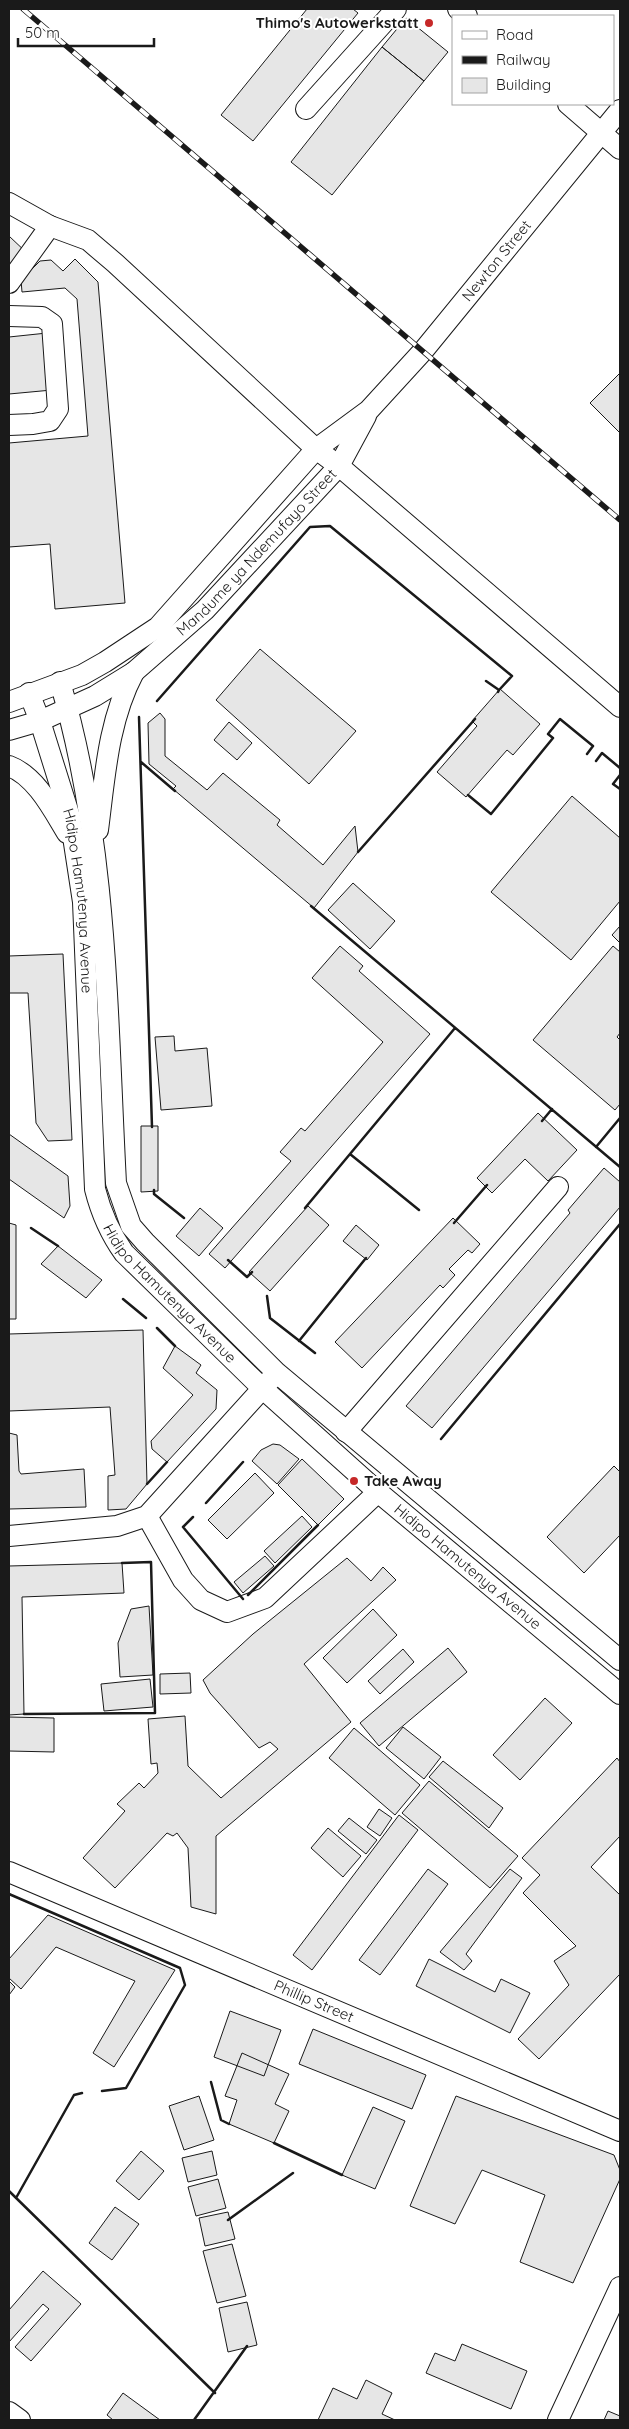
<svg xmlns="http://www.w3.org/2000/svg" width="629" height="2429" font-family="Quicksand,sans-serif">
<rect width="100%" height="100%" fill="#fff"/>
<path fill="#e6e6e6" stroke="#1a1a1a" d="M307,9H353L358,13L253,141L221,115Z
M406,18L448,52L424,81L382,47Z
M382,47L424,81L332,195L291,162Z
M9,236L28,254L9,274Z
M75,259L98,282L125,603L55,609L50,544L9,547V443L88,436L77,299L65,288L22,292L21,280L40,261L51,260L63,271Z
M47,333L52,390L9,394V337Z
M620,373V433L590,403Z
M260,649L356,731L309,784L216,700Z
M500,689L540,724L513,755L507,750L466,797L437,772L477,726L472,721Z
M160,713L165,719V756L207,790L223,773L280,820L277,825L323,865L355,826L358,852L314,908L173,789L176,786L149,764L148,723Z
M229,722L252,743L237,760L214,740Z
M572,796L620,838V901L571,960L491,892Z
M353,883L395,921L370,949L328,910Z
M620,926V943L612,935Z
M340,946L363,966L359,971L430,1034L225,1268L209,1254L291,1161L280,1152L301,1128L305,1131L383,1042L312,978Z
M613,946L620,952V1033L617,1037L620,1040V1104L615,1110L533,1040Z
M63,954L72,1140L48,1141L36,1123L28,993H9V956Z
M174,1036L175,1051L207,1048L212,1106L161,1110L155,1037Z
M538,1113L577,1150L548,1181L525,1159L492,1193L477,1178Z
M141,1126H158V1191L141,1192Z
M9,1134L68,1176L70,1206L64,1218L9,1179Z
M604,1168L620,1182V1207L432,1428L406,1406L570,1213L568,1210Z
M308,1206L329,1225L270,1291L249,1272Z
M200,1208L223,1228L199,1256L176,1236Z
M453,1218L480,1244L472,1253L468,1250L449,1269L455,1275L443,1288L440,1285L362,1368L335,1342Z
M9,1223L16,1225V1319H9Z
M356,1225L379,1245L367,1260L343,1241Z
M58,1246L102,1280L86,1298L41,1264Z
M143,1330L147,1484L126,1509L108,1510V1476L115,1475L110,1407L9,1411V1334Z
M175,1346L201,1365L196,1373L217,1390L216,1409L167,1462L152,1449L151,1441L193,1395L163,1368Z
M9,1433L17,1435L19,1471L21,1474L84,1469L86,1507L9,1509Z
M273,1444L280,1445L299,1459L277,1484L252,1461L261,1450Z
M302,1459L344,1499L318,1525L278,1485Z
M614,1466L620,1472V1535L584,1573L547,1537Z
M255,1473L274,1493L227,1539L208,1520Z
M302,1516L312,1527L275,1563L264,1551Z
M265,1556L274,1566L243,1593L234,1582Z
M347,1558L371,1581L383,1567L396,1580L304,1664L351,1722L216,1836V1914L191,1907L188,1848L177,1833L173,1836L167,1833L115,1888L83,1858L125,1811L117,1804L139,1783L144,1788L158,1773L157,1763L151,1764L148,1719L185,1716L188,1766L221,1798L278,1749L270,1742L259,1748L210,1693L203,1680L253,1634Z
M122,1563L124,1593L22,1597L24,1714L9,1715V1566Z
M149,1606L153,1675L120,1677L118,1643L131,1609Z
M373,1609L397,1635L347,1683L323,1658Z
M448,1648L467,1672L379,1746L360,1723Z
M403,1649L414,1662L380,1694L368,1681Z
M190,1673L191,1693L160,1694V1674Z
M150,1679L153,1707L104,1711L101,1684Z
M545,1698L572,1723L520,1780L493,1755Z
M9,1717L54,1718V1752L9,1751Z
M403,1727L441,1757L424,1779L386,1748Z
M354,1728L420,1785L395,1815L329,1758Z
M617,1758L620,1762V1836L591,1867L620,1895V1974L539,2059L518,2039L569,1985L554,1961L576,1946L523,1893L540,1875L522,1858Z
M443,1761L503,1808L489,1828L429,1777Z
M429,1781L518,1856L490,1888L402,1813Z
M379,1809L392,1818L380,1836L367,1827Z
M399,1815L418,1830L312,1970L293,1955Z
M349,1818L377,1840L366,1854L338,1831Z
M328,1828L361,1856L343,1877L311,1848Z
M428,1869L448,1884L380,1975L359,1960Z
M510,1869L522,1878L466,1954L472,1961L464,1970L440,1952Z
M48,1915L175,1970L114,2067L93,2053L135,1981L56,1947L21,1989L9,1978V1959Z
M429,1959L495,1992L501,1979L530,1993L510,2033L416,1986Z
M9,1981L15,1987L9,1995Z
M230,2011L281,2030L264,2076L214,2057Z
M313,2029L426,2075L412,2109L299,2064Z
M242,2053L289,2074L275,2104L289,2111L274,2143L229,2124L237,2100L225,2096Z
M199,2096L214,2140L184,2150L169,2106Z
M456,2096L614,2155L620,2170V2179L573,2283L520,2262L545,2195L482,2170L455,2224L410,2206Z
M373,2107L405,2121L375,2189L342,2175Z
M141,2151L164,2171L139,2200L116,2181Z
M212,2151L217,2175L188,2182L182,2158Z
M218,2179L226,2208L196,2216L188,2187Z
M115,2207L139,2224L112,2260L89,2243Z
M228,2212L235,2239L205,2246L199,2218Z
M232,2244L246,2296L217,2303L203,2251Z
M43,2271L81,2304L31,2361L15,2347L49,2309L43,2304L9,2342V2310Z
M247,2302L257,2345L228,2352L219,2308Z
M462,2344L527,2371L511,2409L426,2373L435,2353L455,2361Z
M366,2380L392,2393L382,2414L395,2420H318L333,2388L357,2399Z
M123,2393L160,2420H113L107,2415Z
M608,2411L620,2416V2420H604Z"/>
<g fill="none" stroke-linecap="round" stroke-linejoin="round">
<g stroke="#1a1a1a" stroke-width="22">
<g id="minor">
<path d="M458,9L467,16"/>
<path d="M568,104L620,149"/>
<path d="M306,109L396,9"/>
<path d="M9,203L50,226L88,240L115,263L316,449L339,466L620,707"/>
<path d="M9,283L50,226"/>
<path d="M9,316L42,317L52,324L58,409L50,421L33,424L9,425"/>
<path d="M60,682C108,844 107,1015 116,1183L131,1226L145,1242L277,1373L620,1660"/>
<path id="s1" d="M29,693L40,721L70,817L83,902L95,1189C101,1213 109,1232 124,1253L262,1388L378,1492L620,1694"/>
<path id="s2" d="M9,702L82,675L105,662L158,627L316,449L369,410L423,351L620,110"/>
<path id="s3" d="M9,730L40,721L95,696L134,672L205,610L339,466L366,416"/>
<path d="M9,766C36,776 53,810 67,833"/>
<path d="M98,830C105,776 108,721 134,672"/>
<path d="M346,1432L558,1187"/>
<path d="M147,1516L183,1580L201,1600L227,1612L265,1598L378,1492"/>
<path d="M9,1536L117,1526L147,1516L271,1379"/>
<path id="s4" d="M9,1872L620,2131"/>
<path d="M9,2412L20,2420"/>
<path d="M558,2420L620,2287"/>
</g>
</g>
<use href="#minor" stroke="#fff" stroke-width="20"/>
<g stroke="#1a1a1a" stroke-width="5.5">
<path id="rail" d="M23,9L620,520"/>
</g>
<use href="#rail" stroke="#fff" stroke-width="4" stroke-dasharray="11" stroke-linecap="butt"/>
<path stroke="#1a1a1a" stroke-width="2.5" d="M486,681L499,690L498,692
M157,701L310,527L330,526L512,676L500,689
M139,717L152,1127
M596,761L602,753L620,768
M141,762L175,791
M620,775L613,784L620,789
M468,795L491,814L553,738L548,734L560,719L593,746L587,754
M358,852L475,719
M311,906L620,1167
M542,1121L552,1109
M596,1147L620,1118
M350,1154L419,1210
M154,1190V1194L184,1218
M305,1208L455,1028
M454,1223L487,1185
M31,1228L58,1246
M228,1260L247,1277L252,1272
M267,1296L270,1318L315,1353
M123,1299L146,1318
M157,1328L175,1346
M299,1341L366,1258
M441,1439L620,1224
M147,1484L167,1462
M206,1503L243,1462
M193,1517L183,1527L243,1599
M248,1595L318,1525
M24,1714L155,1713L151,1562L122,1563
M9,1894L180,1968L185,1985L126,2088L102,2091
M211,2082L221,2120L229,2124
M274,2143L342,2175
M9,2191L215,2393
M16,2198L74,2095L82,2093
M228,2220L293,2173
M194,2420L247,2346"/>
</g>
<g fill="#c62828" stroke="#fff" stroke-width="2">
<circle cx="429" cy="23" r="5"/>
<circle cx="354" cy="1481" r="5"/>
</g>
<g text-anchor="middle" stroke-width="4" stroke-linejoin="round" paint-order="stroke">
<g font-size="15" font-weight="bold" fill="#1a1a1a" stroke="#fff" text-anchor="end">
<text x="419" y="28">Thimo's Autowerkstatt</text>
<text x="364" y="1486" text-anchor="start">Take Away</text>
</g>
<g font-size="15" fill="#1a1a1a" stroke="#fff">
<text dy="5" stroke="none"><textPath href="#s2" startOffset="668">Newton Street</textPath></text>
<text dy="5" stroke="none"><textPath href="#s3" startOffset="310">Mandume ya Ndemufayo Street</textPath></text>
<text dy="5" stroke="none"><textPath href="#s1" startOffset="215">Hidipo Hamutenya Avenue</textPath></text>
<text dy="5" stroke="none"><textPath href="#s1" startOffset="635">Hidipo Hamutenya Avenue</textPath></text>
<text dy="5" stroke="none"><textPath href="#s1" startOffset="1040">Hidipo Hamutenya Avenue</textPath></text>
<text dy="5" stroke="none"><textPath href="#s4" startOffset="331">Phillip Street</textPath></text>
</g>
</g>
<rect width="629" height="2429" fill="none" stroke="#1a1a1a" stroke-width="20"/>
<rect x="452" y="15" width="162" height="90" fill="#ffffff" stroke="#a3a3a3"/>
<rect x="462" y="31" width="25" height="8" fill="#ffffff" stroke="#a3a3a3"/>
<text x="496" y="40" font-size="15" fill="#1a1a1a">Road</text>
<rect x="462" y="56" width="25" height="8" fill="#1a1a1a" stroke="#a3a3a3"/>
<text x="496" y="65" font-size="15" fill="#1a1a1a">Railway</text>
<rect x="462" y="78" width="25" height="15" fill="#e6e6e6" stroke="#a3a3a3"/>
<text x="496" y="90" font-size="15" fill="#1a1a1a">Building</text>
<path d="M18 38v8h136v-8" fill="none" stroke="#1a1a1a" stroke-width="2.5"/>
<text x="25" y="38" font-size="15" fill="#1a1a1a" stroke="#ffffff" stroke-width="4" paint-order="stroke">50 m</text>
</svg>
